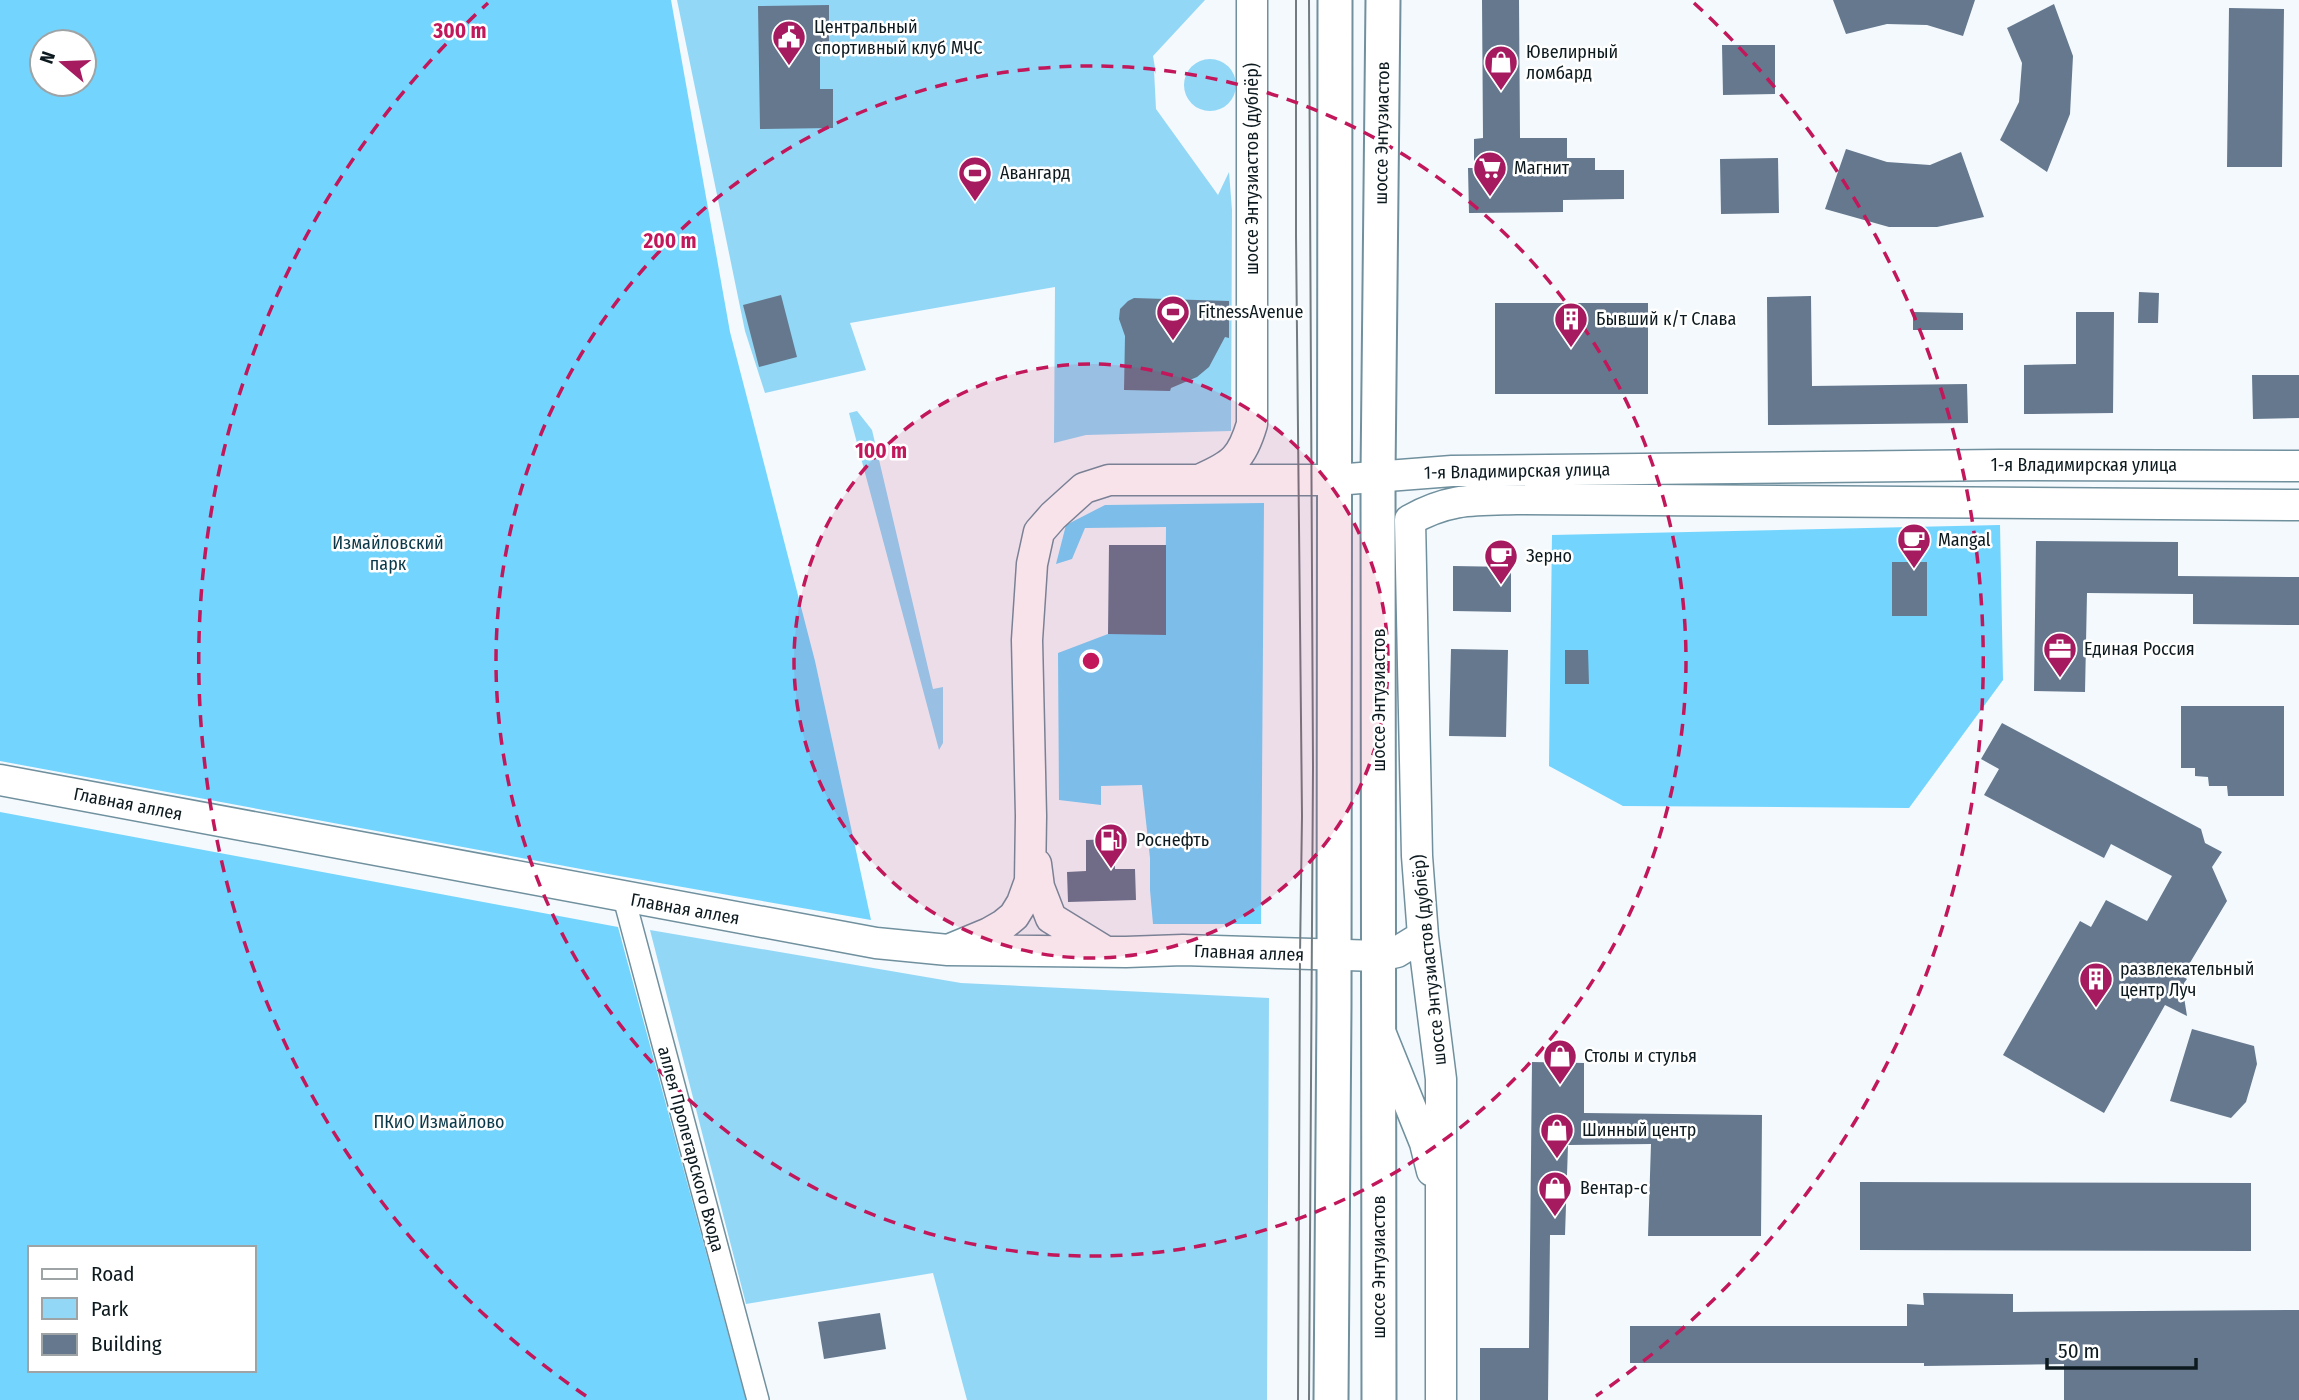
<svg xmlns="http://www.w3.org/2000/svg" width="2299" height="1400" font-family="'Fira Sans Condensed',sans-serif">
<rect width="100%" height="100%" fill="#f3f9fd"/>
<path fill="#93d7f6" d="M677,0H1205L1153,56L1156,74L1154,70L1156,109L1218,195L1229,172L1232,210L1231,431L1086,435L1054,443L1055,287L850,323L866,370L765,393L745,331Z
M1184 85a26 26 0 1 1 52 0a26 26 0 1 1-52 0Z
M857,411L872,430L933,689L943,687V743L939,750L849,413Z
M650,930L961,983L1269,998L1267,1400H967L933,1273L746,1304Z"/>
<path fill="#73d4fd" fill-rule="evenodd" d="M0,0H671L730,332L815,661L871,920L608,874L0,761ZM84,42V84H42V42Z
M1264,503L1261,924H1153L1150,890V858L1142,785L1101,786V805L1059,800L1058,653L1108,634H1165L1166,527L1085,528L1072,559L1056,564L1066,525L1105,505Z
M2000,525L2003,680L1909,808L1623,806L1549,766L1552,535Z
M0,812L618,927L746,1400H0ZM30,1248H254V1370H30Z"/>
<path fill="#65788e" d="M1482,0H1519L1520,138H1567V158H1595V170H1624V199L1563,200V212L1469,213L1468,168H1474V139L1483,138Z
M1833,0H1975L1963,36L1927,25L1887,24L1846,34Z
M2054,4L2073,56L2070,114L2047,172L2000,140L2019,102L2022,63L2007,28Z
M829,5V41L820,44V89H833V128L760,129L758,6Z
M2229,8L2284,9L2282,167H2227Z
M1722,45H1775V94L1723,95Z
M1846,149L1887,162L1930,165L1961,152L1984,217L1937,227H1889L1825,209Z
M1778,158L1779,213L1721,214L1720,159Z
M2139,292L2159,293L2158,323H2138Z
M781,295L797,357L759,367L743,305Z
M1811,296L1812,386L1967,384L1968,423L1768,425L1767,297Z
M1134,298L1229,301V338L1225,337L1209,367L1197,377L1171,388L1170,391L1124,390L1125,336L1119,319L1120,309L1128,301Z
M1495,303H1648V394H1495Z
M1913,312L1963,313V330H1913Z
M2076,312H2114L2113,413L2024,414V365L2076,364Z
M2252,375H2299V418L2253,419Z
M2036,541L2178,542V576L2299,577V625L2193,624V594L2087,593L2085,692L2034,691Z
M1109,545H1166V635L1108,634Z
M1892,562H1927V616H1892Z
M1453,566L1511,567V612L1453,611Z
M1451,649L1508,650L1506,737L1449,736Z
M1565,650H1588L1589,684H1565Z
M2181,706H2284V796H2228L2227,786H2209L2208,777L2195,776V768H2181Z
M2002,723L2201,829L2205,843L2222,852L2212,867L2227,901L2182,976L2187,979L2184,983L2183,991L2187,1016L2165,1005L2104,1113L2003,1055L2080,921L2091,927L2106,900L2147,921L2172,876L2111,844L2104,858L1984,795L1999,769L1981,759Z
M1114,839L1115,869H1135L1136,900L1068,902L1067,872L1086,871V840Z
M2192,1029L2254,1046L2257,1064L2246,1102L2231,1118L2170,1101Z
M1532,1062L1584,1063V1113L1762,1115L1761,1236H1648L1651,1144L1568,1145L1565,1235H1550L1548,1400H1480V1348H1529Z
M1860,1182L2251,1183V1251L1860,1250Z
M1923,1293L2013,1294V1312L2299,1310V1400H2064V1364L1924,1366V1363H1630V1326H1907V1304L1924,1305Z
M880,1313L886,1349L824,1359L818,1322Z"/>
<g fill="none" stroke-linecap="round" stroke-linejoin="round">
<g stroke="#70909e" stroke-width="24">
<path id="street" d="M624,898L758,1400"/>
</g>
<g stroke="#70909e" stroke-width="33">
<path id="secondary" d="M1201,479C1233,465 1242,458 1252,424V0
M0,780L876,943L948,950L1126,952L1183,950L1379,956L1397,952L1423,936
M1036,864L1039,887L1051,918L1103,950
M948,950L989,933L1003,925L1014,916L1022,903L1030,881L1031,816L1027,640L1032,564L1039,532L1053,516L1084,488L1109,480H1335L1452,471L1999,465L2299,466
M1381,1034L1425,1143L1432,1171
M1441,1400V1079L1423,936L1417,856L1410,520C1449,498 1474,500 1517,499L2299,505"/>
</g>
<g stroke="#70909e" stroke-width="37">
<path id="primary" d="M1331,1400L1334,1006L1335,0
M1379,1400L1378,475L1383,0"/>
</g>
<use href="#street" stroke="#fff" stroke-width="21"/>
<use href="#secondary" stroke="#fff" stroke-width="30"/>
<use href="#primary" stroke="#fff" stroke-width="33"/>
<path stroke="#727c80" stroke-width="2" d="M1296,0V236L1302,816L1300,955L1298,1400
M1309,0L1313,767L1309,1400"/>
</g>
<circle cx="1091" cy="661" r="297" fill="#c2185b" fill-opacity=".12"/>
<g fill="none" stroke="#c2185b" stroke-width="3.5" stroke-dasharray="12 9">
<circle cx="1091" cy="661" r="297"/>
<circle cx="1091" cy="661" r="595"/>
<path d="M586 1396A892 892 0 0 1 488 3M1694 3A892 892 0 0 1 1596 1396"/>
</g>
<defs>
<g id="civic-pin" transform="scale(1.75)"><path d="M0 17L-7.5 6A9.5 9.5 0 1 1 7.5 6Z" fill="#a61b60" stroke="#fff"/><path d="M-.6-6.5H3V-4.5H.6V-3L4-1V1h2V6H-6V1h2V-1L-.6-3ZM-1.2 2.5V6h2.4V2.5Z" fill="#fff"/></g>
<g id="shop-pin" transform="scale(1.75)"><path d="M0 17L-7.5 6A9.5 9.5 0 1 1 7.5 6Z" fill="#a61b60" stroke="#fff"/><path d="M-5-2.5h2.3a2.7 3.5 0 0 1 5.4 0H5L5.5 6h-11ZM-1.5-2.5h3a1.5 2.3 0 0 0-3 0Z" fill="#fff"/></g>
<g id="supermarket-pin" transform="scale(1.75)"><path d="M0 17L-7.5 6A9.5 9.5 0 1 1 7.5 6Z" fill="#a61b60" stroke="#fff"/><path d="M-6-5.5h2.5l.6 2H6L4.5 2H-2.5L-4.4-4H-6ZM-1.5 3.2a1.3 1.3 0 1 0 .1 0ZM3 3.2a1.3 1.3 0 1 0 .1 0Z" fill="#fff"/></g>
<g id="stadium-pin" transform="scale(1.75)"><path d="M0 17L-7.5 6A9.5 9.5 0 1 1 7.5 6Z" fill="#a61b60" stroke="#fff"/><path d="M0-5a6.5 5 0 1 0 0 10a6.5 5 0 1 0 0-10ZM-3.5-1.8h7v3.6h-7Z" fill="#fff"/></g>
<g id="building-pin" transform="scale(1.75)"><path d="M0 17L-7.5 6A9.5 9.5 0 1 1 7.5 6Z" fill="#a61b60" stroke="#fff"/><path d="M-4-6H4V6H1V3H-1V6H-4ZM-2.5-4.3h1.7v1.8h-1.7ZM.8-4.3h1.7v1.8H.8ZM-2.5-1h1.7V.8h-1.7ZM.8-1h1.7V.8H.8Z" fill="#fff"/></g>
<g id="cafe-pin" transform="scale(1.75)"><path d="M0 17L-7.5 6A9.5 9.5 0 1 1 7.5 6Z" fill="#a61b60" stroke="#fff"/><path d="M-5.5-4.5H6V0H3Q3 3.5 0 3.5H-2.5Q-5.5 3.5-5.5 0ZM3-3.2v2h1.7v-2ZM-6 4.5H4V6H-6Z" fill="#fff"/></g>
<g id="office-pin" transform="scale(1.75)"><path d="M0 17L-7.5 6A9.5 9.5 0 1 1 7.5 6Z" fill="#a61b60" stroke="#fff"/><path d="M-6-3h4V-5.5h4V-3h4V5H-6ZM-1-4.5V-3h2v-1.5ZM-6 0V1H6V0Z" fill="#fff"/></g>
<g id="fuel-pin" transform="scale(1.75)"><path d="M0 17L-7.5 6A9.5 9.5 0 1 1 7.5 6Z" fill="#a61b60" stroke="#fff"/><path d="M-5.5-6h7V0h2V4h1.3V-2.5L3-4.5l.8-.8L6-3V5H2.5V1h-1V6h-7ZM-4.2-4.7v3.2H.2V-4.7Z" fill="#fff"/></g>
</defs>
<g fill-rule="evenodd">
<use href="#civic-pin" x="789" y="37"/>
<use href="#shop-pin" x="1501" y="62"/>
<use href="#supermarket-pin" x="1490" y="168"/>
<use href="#stadium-pin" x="975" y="173"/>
<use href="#stadium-pin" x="1173" y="312"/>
<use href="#building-pin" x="1571" y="319"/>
<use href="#cafe-pin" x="1914" y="540"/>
<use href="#cafe-pin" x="1501" y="556"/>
<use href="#office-pin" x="2060" y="649"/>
<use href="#fuel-pin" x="1111" y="840"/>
<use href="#building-pin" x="2096" y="979"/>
<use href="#shop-pin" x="1560" y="1056"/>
<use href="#shop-pin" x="1557" y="1130"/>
<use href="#shop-pin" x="1555" y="1188"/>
</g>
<g text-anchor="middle" stroke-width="5" stroke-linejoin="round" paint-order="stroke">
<g font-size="18" fill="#0c191e" stroke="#fff" text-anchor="start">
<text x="814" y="33">Центральный<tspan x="814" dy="21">спортивный клуб МЧС</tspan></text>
<text x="1526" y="58">Ювелирный<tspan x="1526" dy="21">ломбард</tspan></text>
<text x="1514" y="174">Магнит</text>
<text x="1000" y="179">Авангард</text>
<text x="1198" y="318">FitnessAvenue</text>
<text x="1596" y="325">Бывший к/т Слава</text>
<text x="1938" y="546">Mangal</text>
<text x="1526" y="562">Зерно</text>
<text x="2084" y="655">Единая Россия</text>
<text x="1136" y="846">Роснефть</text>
<text x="2120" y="975">развлекательный<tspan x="2120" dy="21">центр Луч</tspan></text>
<text x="1584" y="1062">Столы и стулья</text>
<text x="1582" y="1136">Шинный центр</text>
<text x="1580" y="1194">Вентар-с</text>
</g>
<g font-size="18" fill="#0c191e" stroke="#fff">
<text transform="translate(1382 133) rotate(-89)" y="6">шоссе Энтузиастов</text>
<text transform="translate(1252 169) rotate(-90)" y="6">шоссе Энтузиастов (дублёр)</text>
<text x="2084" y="471">1-я Владимирская улица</text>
<text transform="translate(1517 471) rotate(-1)" y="6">1-я Владимирская улица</text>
<text transform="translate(1379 700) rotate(-90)" y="6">шоссе Энтузиастов</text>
<text transform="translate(128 804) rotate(11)" y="6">Главная аллея</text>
<text transform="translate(685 909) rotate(10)" y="6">Главная аллея</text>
<text transform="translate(1249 953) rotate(2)" y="6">Главная аллея</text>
<text transform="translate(1429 960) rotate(-96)" y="6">шоссе Энтузиастов (дублёр)</text>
<text transform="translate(691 1149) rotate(75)" y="6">аллея Пролетарского Входа</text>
<text transform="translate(1379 1267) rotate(-90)" y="6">шоссе Энтузиастов</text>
</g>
<g font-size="18" fill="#0a3848" stroke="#fff">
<text x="388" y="549">Измайловский<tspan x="388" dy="21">парк</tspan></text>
<text x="439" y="1128">ПКиО Измайлово</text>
</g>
</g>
<circle cx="1091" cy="661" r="10" fill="#c2185b" stroke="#fff" stroke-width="3.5"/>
<g font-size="21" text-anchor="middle" font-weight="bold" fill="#c2185b" stroke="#fff" stroke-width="5" stroke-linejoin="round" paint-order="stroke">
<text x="460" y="38">300 m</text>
<text x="670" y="248">200 m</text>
<text x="881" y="458">100 m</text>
</g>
<rect x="28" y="1246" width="228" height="126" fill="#ffffff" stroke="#9ea3a5" stroke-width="2"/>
<rect x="42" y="1269" width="35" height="10" fill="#ffffff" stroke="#9ea3a5" stroke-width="2"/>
<text x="91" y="1281" font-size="21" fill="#0c191e">Road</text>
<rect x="42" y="1298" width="35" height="21" fill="#93d7f6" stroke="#9ea3a5" stroke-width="2"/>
<text x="91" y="1316" font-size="21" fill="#0c191e">Park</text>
<rect x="42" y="1334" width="35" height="21" fill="#65788e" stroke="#9ea3a5" stroke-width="2"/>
<text x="91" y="1351" font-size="21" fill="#0c191e">Building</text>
<g transform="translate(63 63) rotate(289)"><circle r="33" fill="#ffffff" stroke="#9ea3a5" stroke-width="2"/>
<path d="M0-5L12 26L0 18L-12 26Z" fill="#a61b60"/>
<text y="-10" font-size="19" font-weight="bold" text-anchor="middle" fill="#0c191e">N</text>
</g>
<path d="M2047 1358v10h149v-10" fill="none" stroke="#0c191e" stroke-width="3.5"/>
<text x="2058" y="1358" font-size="21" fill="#0c191e" stroke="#ffffff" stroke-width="5" paint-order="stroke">50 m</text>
</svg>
